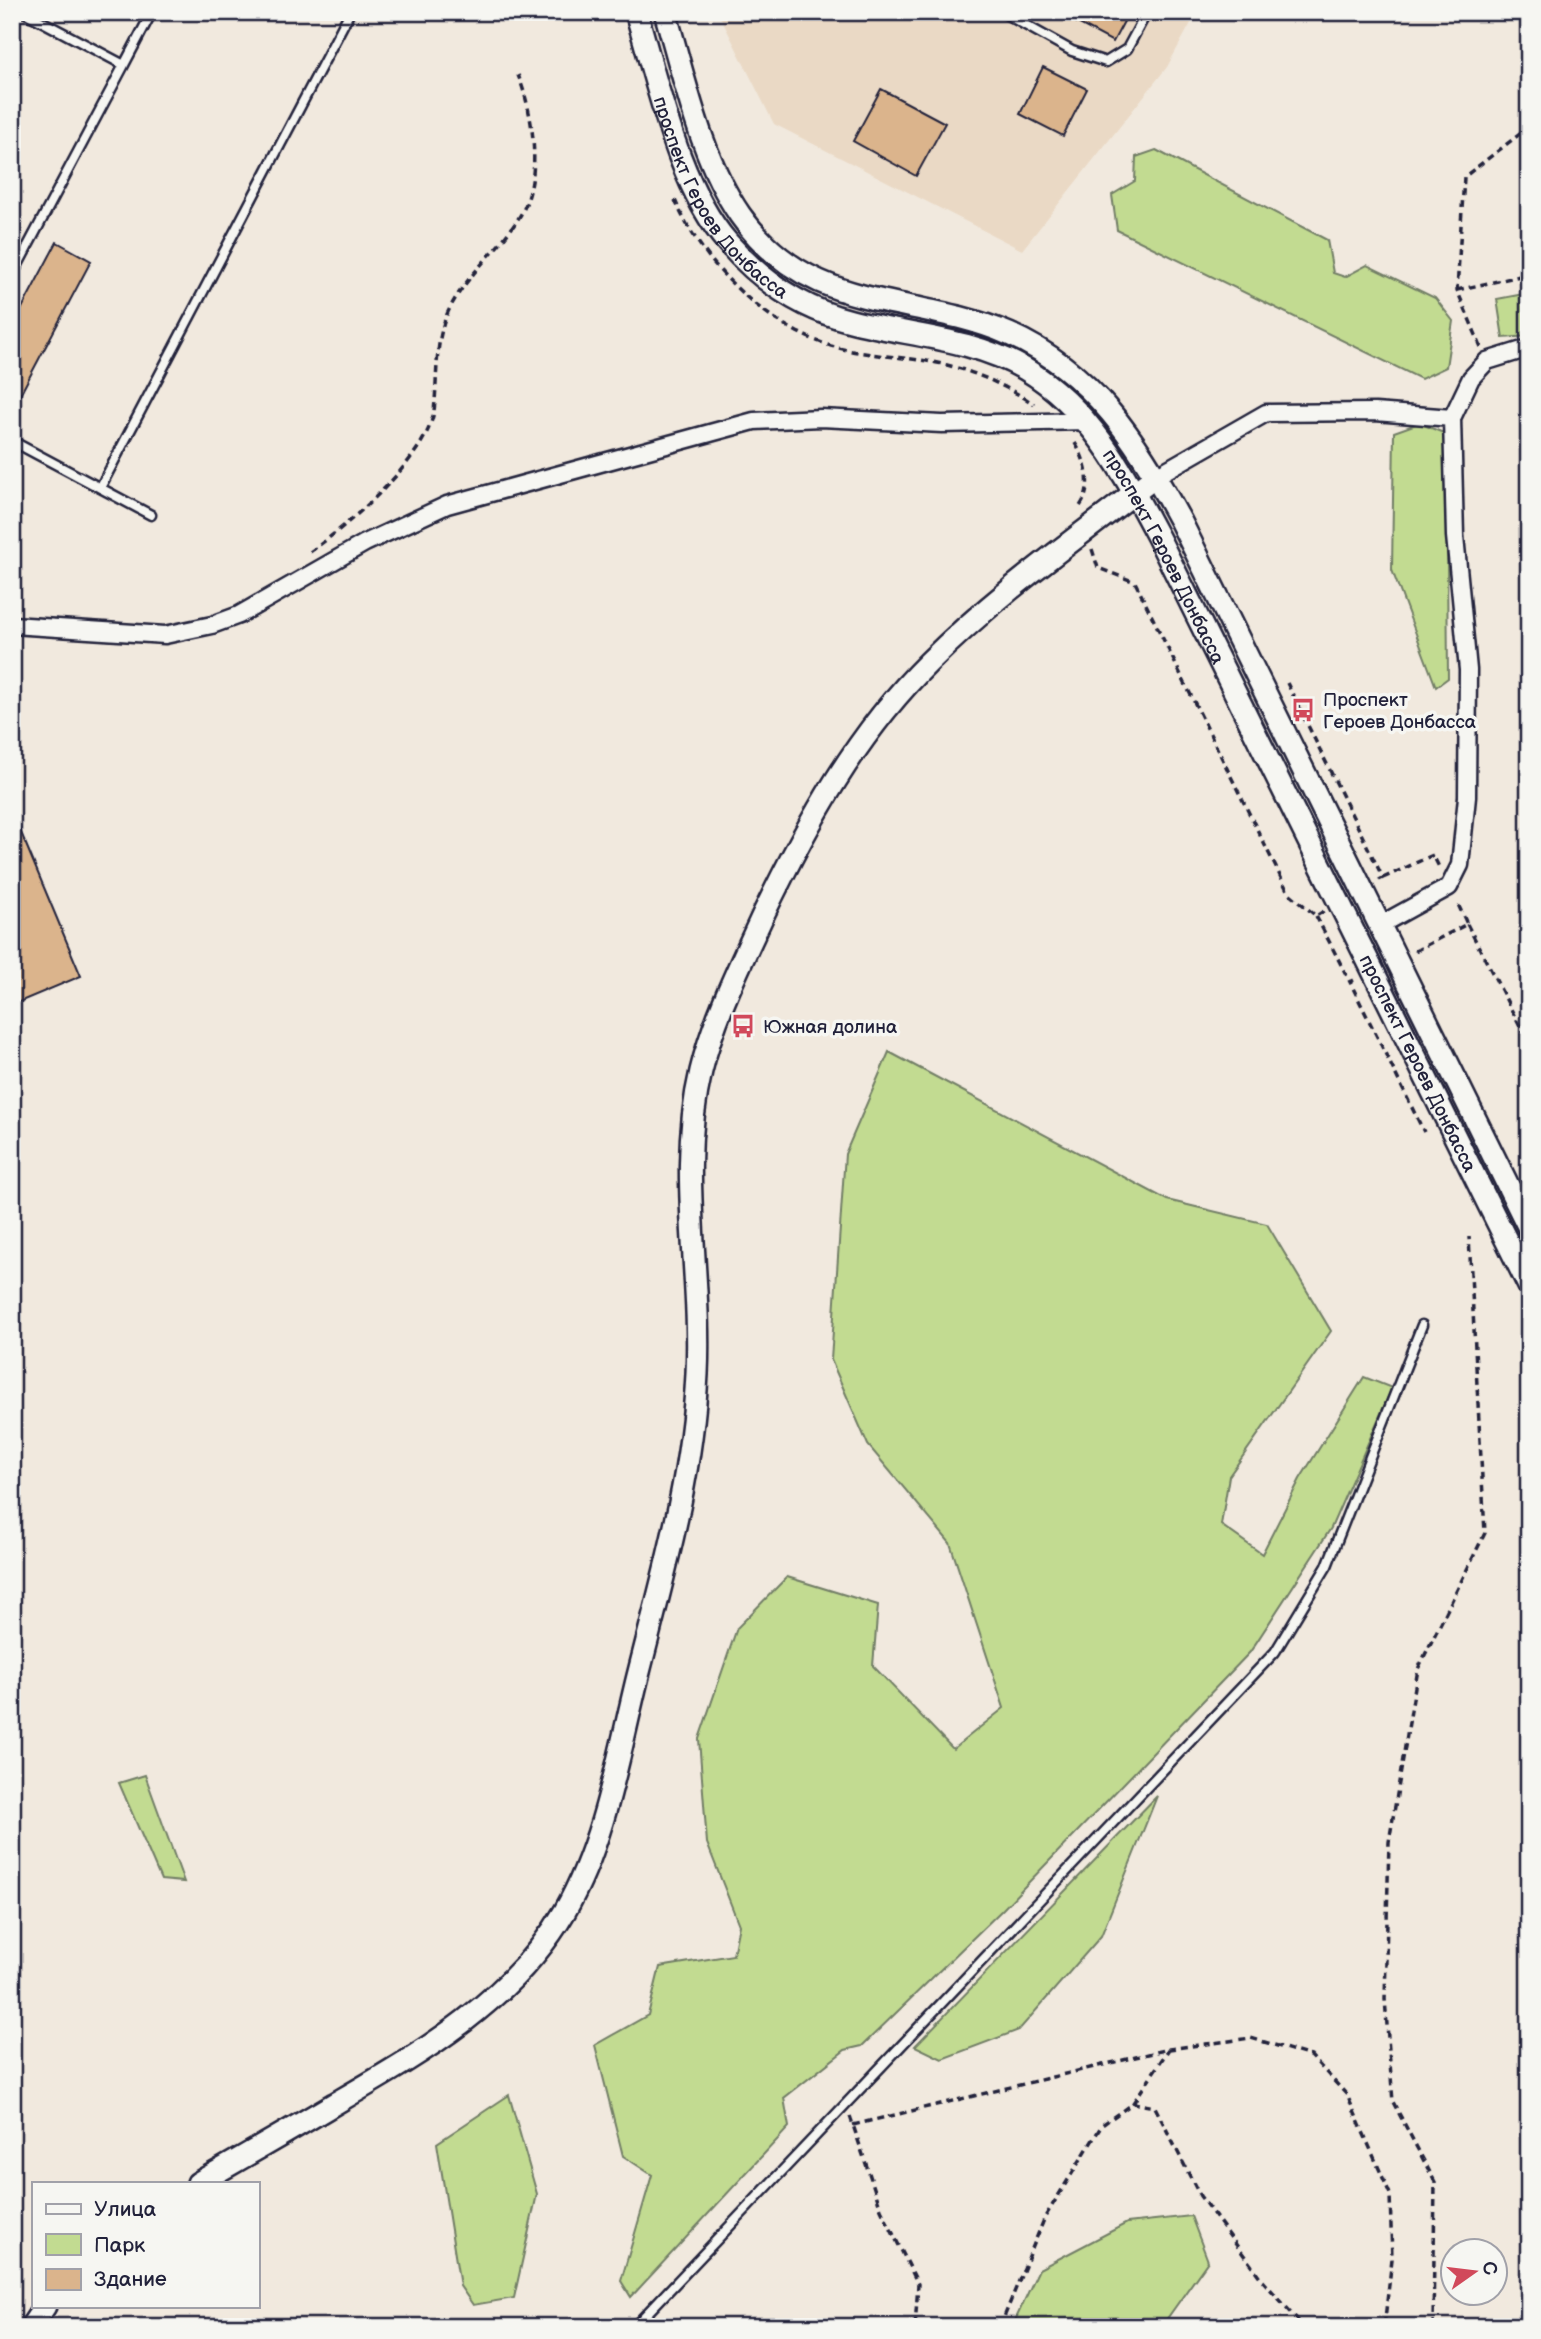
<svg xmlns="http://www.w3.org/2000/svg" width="1541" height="2339" font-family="'Balsamiq Sans',sans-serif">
<rect width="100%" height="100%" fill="#f1e9de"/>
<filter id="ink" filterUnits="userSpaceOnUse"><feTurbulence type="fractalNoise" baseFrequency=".0143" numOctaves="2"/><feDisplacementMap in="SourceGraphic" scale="14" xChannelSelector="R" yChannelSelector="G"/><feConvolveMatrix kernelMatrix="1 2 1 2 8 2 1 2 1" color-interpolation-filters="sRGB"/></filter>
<g filter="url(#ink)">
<path fill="#ead9c5" d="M718,12H1197L1167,67L1022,250L774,124Z"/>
<path fill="#c2db91" stroke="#727e66" stroke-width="2" d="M1156,150L1327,240L1333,273L1345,277L1367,265L1435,298L1453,321L1446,367L1421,379L1117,230L1112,195L1135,181L1136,157Z
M1529,293V336L1503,338L1497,299Z
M1419,423L1446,434L1448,678L1436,687L1392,570L1394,432Z
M889,1052L1167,1200L1267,1224L1331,1331L1229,1476L1221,1525L1262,1554L1300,1479L1364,1377L1392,1388L1331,1528L1250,1652L1003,1909L862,2046L845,2050L784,2098L789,2127L631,2297L621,2281L652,2175L623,2156L595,2045L648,2015L660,1967L733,1955L739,1925L707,1843L699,1739L737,1628L787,1577L878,1605L873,1666L953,1749L1004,1708L950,1543L868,1445L831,1360L845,1154Z
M145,1775L184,1882L161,1880L119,1783Z
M1157,1796L1101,1936L1019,2030L942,2059L915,2046Z
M509,2095L537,2194L514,2298L473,2305L460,2286L437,2143Z
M1191,2216L1208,2261L1161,2327H1012L1039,2269L1127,2223Z"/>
<path fill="#dbb48c" stroke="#22223b" stroke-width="2" d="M1057,12H1129L1113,42Z
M1043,67L1087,89L1063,136L1020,114Z
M881,89L945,123L916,176L853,141Z
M57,242L91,261L12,410V327Z
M12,811L81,976L12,1005Z"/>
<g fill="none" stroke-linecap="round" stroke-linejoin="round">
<g stroke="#22223b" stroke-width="13">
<path id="lane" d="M1002,12L1072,51L1106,62L1127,49L1147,12
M124,65L152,12
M12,276L124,65L24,12
M12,441L151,515
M100,488L350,12
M634,2327L1275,1652L1327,1566L1422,1325"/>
</g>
<g stroke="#22223b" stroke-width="21">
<path id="street" d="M1156,476L1266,413L1375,412L1452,418
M12,625L165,635L212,625L239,615L365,543L447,505L754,421L821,418L942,424L1087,421
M1380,925L1449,887L1460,865L1467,797L1468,670L1455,536L1452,418L1471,378L1487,361L1529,348"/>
</g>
<g stroke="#22223b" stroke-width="26">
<g id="secondary">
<path id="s1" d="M636,12C658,84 678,186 728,243C761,281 802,309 851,321C910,336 971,338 1025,369C1089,407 1124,473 1158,537L1529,1286"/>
<path d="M665,12C685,79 700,157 740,215C811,316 912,292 1009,334C1093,371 1139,444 1181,522L1529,1228"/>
<path d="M198,2183C243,2157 289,2131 334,2104C420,2054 513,2001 565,1911C606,1839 619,1751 639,1672C664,1573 692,1476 697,1374C702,1272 677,1172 701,1071C714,1017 740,965 763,915C807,824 856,734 929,662C998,593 1080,536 1156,476"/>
<path d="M31,2327L45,2306"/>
</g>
</g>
<path stroke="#22223b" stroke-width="3.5" stroke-dasharray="7 5" stroke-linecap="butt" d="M675,200C702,264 764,325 831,346C868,357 909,356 947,365C978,373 1008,387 1034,404
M1457,290L1529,274
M1481,347L1457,290L1464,177L1529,127
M1075,443C1088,464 1094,491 1077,510
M1092,549L1098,568L1135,582L1288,892L1316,916L1324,911
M310,552C348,525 427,458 434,411C438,378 434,343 448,312C466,274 500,250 521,214C543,177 533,112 518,75
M1287,683L1383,878L1379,880
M1383,878L1433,855L1439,867
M1316,916L1350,982
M1467,924L1529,1044
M1415,951L1467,924L1457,902
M1354,980L1350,982L1424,1132
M1133,2103L1169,2049
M850,2116L881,2209L918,2284L915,2327
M853,2125L1169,2049L1251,2038L1311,2056L1347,2095L1390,2194L1392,2259L1384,2327
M1000,2327L1045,2217L1102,2125L1133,2103L1155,2107L1200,2196L1263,2281L1304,2327
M1433,2327L1435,2182L1393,2102L1385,1999L1389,1842L1418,1669L1485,1533L1469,1237"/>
<use href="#lane" stroke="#f6f6f2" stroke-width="8"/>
<use href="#street" stroke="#f6f6f2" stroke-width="16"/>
<use href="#secondary" stroke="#f6f6f2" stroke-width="21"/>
</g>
</g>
<defs>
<g id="bus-bare" transform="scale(1.89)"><path d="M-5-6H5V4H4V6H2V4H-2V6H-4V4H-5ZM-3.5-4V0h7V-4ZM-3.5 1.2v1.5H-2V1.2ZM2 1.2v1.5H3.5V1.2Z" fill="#d1495b" stroke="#f6f6f2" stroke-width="2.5" paint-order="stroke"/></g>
</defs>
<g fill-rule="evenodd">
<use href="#bus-bare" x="1303" y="710"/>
<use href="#bus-bare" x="743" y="1026"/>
</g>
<g text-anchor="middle" stroke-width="7" stroke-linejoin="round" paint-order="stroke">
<g font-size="19" fill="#22223b" stroke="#f6f6f2">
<text dy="7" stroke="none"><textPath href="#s1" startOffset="208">проспект Героев Донбасса</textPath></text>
<text dy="7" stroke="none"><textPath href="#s1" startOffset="817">проспект Героев Донбасса</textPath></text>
<text dy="7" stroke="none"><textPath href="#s1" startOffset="1384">проспект Героев Донбасса</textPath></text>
</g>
<g font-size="19" fill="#22223b" stroke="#f6f6f2" text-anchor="start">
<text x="1323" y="706">Проспект<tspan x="1323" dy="22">Героев Донбасса</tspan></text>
<text x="763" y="1033">Южная долина</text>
</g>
</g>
<rect width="1541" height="2339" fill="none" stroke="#f6f6f2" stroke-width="42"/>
<rect x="21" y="21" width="1499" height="2297" fill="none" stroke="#22223b" stroke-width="2.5" filter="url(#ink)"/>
<rect x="32" y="2182" width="228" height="126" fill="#f6f6f2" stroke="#a1a1a9" stroke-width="2"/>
<rect x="46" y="2204" width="35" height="10" fill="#f6f6f2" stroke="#a1a1a9" stroke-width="2"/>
<text x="94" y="2216" font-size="21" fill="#22223b">Улица</text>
<rect x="46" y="2234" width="35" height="21" fill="#c2db91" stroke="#a1a1a9" stroke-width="2"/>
<text x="94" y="2252" font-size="21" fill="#22223b">Парк</text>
<rect x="46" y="2269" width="35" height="21" fill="#dbb48c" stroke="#a1a1a9" stroke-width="2"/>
<text x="94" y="2286" font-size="21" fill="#22223b">Здание</text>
<g transform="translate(1474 2272) rotate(76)"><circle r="33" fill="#f6f6f2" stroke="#a1a1a9" stroke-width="2"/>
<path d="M0-5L12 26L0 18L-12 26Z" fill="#d1495b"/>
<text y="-10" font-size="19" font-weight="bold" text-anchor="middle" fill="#22223b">С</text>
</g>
</svg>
